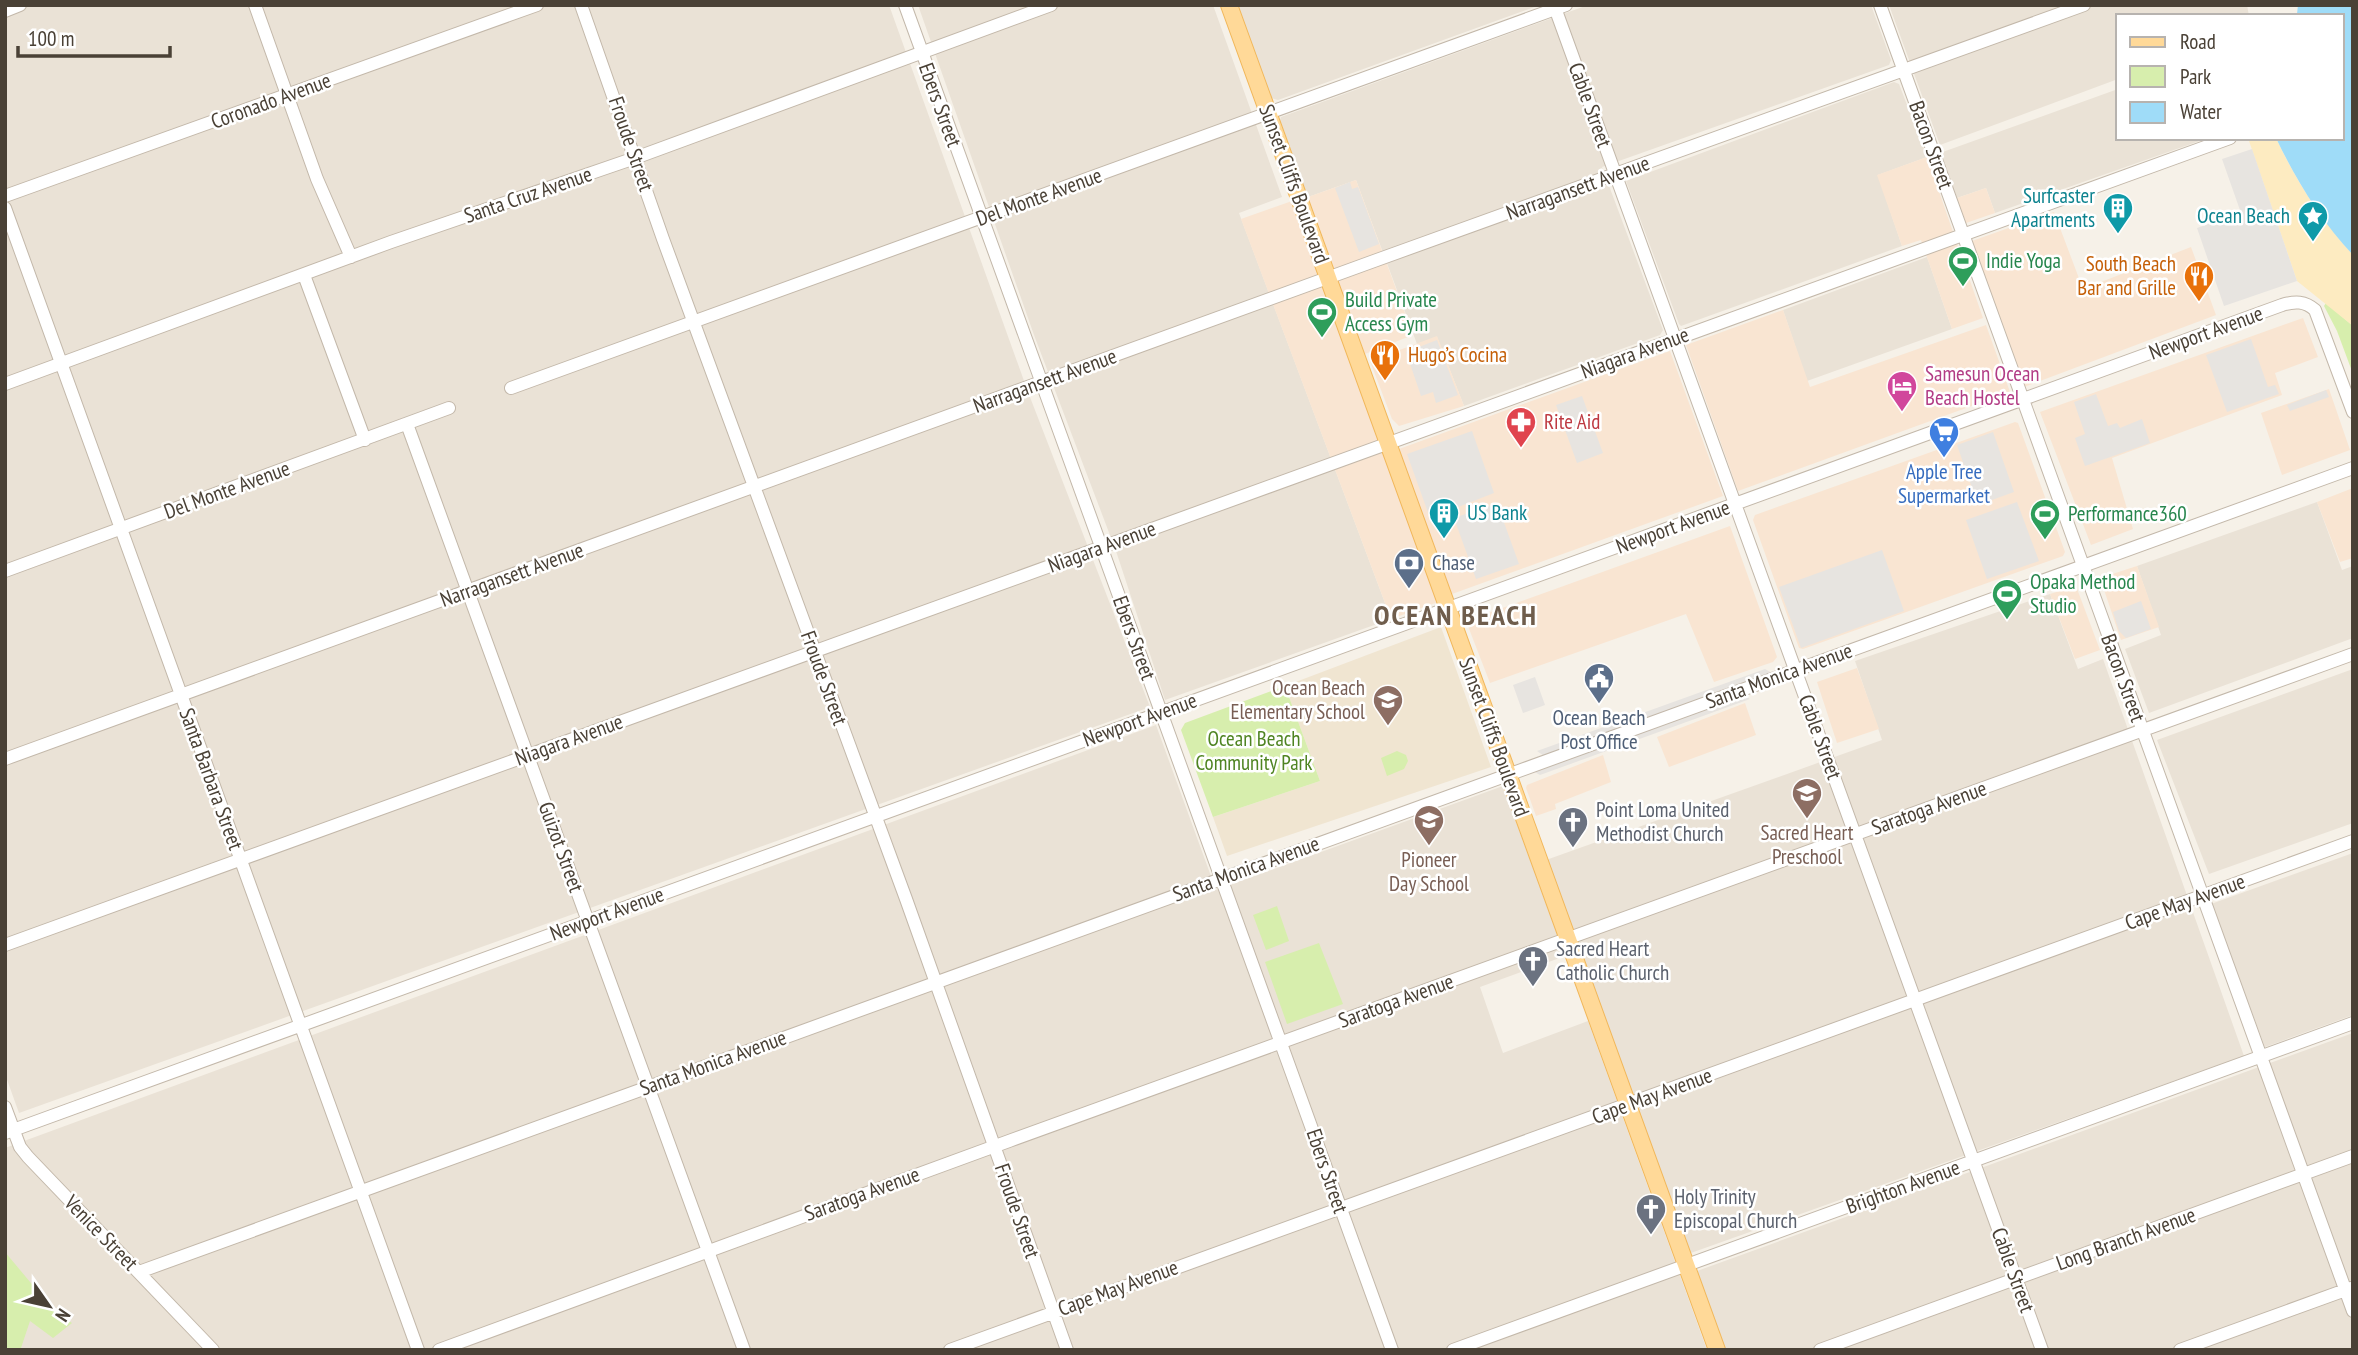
<svg xmlns="http://www.w3.org/2000/svg" width="2358" height="1355" font-family="'PT Sans Narrow',sans-serif">
<rect width="100%" height="100%" fill="#f6f1e8"/>
<path fill="#eae2d6" d="M5,5H889L1028,392L1150,707L19,1113L5,1074Z
M918,5H1213L1282,197L1239,213L1391,619L1165,700L1116,551L1034,335Z
M1237,5H1540L1278,100L1271,98Z
M1588,5H1871L1891,60L1889,65L1602,167L1663,330L1660,335L1464,406L1437,337L1417,344L1356,180L1308,197L1280,120L1281,117Z
M1889,5H2247L2249,16H2118V79L1940,145Z
M1894,82L1899,84L1927,157L1878,175L1902,246L1681,326L1679,324L1626,181Z
M2118,89V138H2208L1995,213L1986,188L1957,198L1940,153Z
M1927,257L1952,329L1807,381L1783,310Z
M2317,502L2342,570L2353,566V638L2149,713L2125,649L2161,635L2137,566Z
M2050,594L2078,669L2103,659L2244,1056L1688,1254L1546,860L1882,740L1855,661Z
M2353,669V823L2209,874L2157,740Z
M1156,725L1216,890L1503,786L1565,956L1480,987L1503,1053L1588,1021L1707,1350H5V1148Z
M2353,853V1015L2265,1047L2211,904Z
M2353,1033V1348L2347,1350H1726L1697,1271Z"/>
<path fill="#f9e5d2" d="M1927,157L1983,318L1952,329L1921,240L1902,246L1877,175Z
M1356,180L1413,335L1365,354L1308,197Z
M1986,188L1995,213L1966,223L1957,198Z
M1292,201L1438,602L1391,619L1241,219Z
M2054,212L2083,289L2191,247L2216,315L2024,387L1972,241Z
M1783,310L1810,387L1986,325L2010,392L1738,491L1686,345Z
M2303,318L2318,357L2275,373L2282,395L2112,458L2133,529L2091,545L2040,412Z
M1437,336L1464,406L1399,426L1392,419L1370,361Z
M1670,351L1723,496L1452,594L1399,449Z
M2329,389L2350,450L2282,475L2261,413Z
M2015,422L2018,423L2065,552L2063,556L1803,649L1799,648L1753,520L1755,515Z
M2353,488V558L2340,562L2317,502Z
M1730,526L1777,657L1773,662L1714,682L1686,614L1490,683L1466,621Z
M2137,566L2159,627L2121,640L2100,578Z
M2076,586L2100,650L2075,659L2050,594Z
M1857,668L1879,729L1837,743L1817,682Z
M1745,703L1756,735L1669,767L1657,737Z
M1603,755L1611,782L1555,804L1556,809L1536,816L1526,788L1527,785Z"/>
<path fill="#f0e5d1" d="M1441,627L1491,767L1227,856L1213,817L1320,781L1285,686Z"/>
<path fill="#d7eead" d="M2326,303L2353,326V374L2337,331L2324,306Z
M1285,686L1320,781L1213,817L1181,730L1185,723Z
M1397,751L1406,755L1408,761L1404,769L1387,776L1381,758Z
M1277,906L1289,941L1266,950L1253,915Z
M1319,943L1343,1004L1287,1024L1265,962Z
M5,1252L56,1313L72,1323L53,1338L30,1321L21,1348L5,1350Z"/>
<path fill="#fdebc1" d="M2248,138H2276C2296,181 2321,220 2353,255V326L2297,281Z"/>
<path fill="#e7e4e0" d="M2252,149L2297,281L2224,306L2197,228L2241,213L2222,159Z
M1350,182L1352,189L1358,187L1379,244L1359,252L1335,188Z
M2251,339L2268,387L2275,385L2279,394L2227,412L2206,355Z
M1437,340L1458,395L1436,403L1433,392L1421,396L1406,352Z
M2326,390L2329,397L2290,411L2287,405Z
M2096,394L2108,426L2117,423L2120,428L2142,419L2150,443L2085,466L2075,438L2085,434L2074,402Z
M1582,396L1603,453L1577,463L1556,405Z
M1472,431L1494,493L1430,518L1407,454Z
M1993,432L2014,492L1978,505L1957,445Z
M2017,502L2039,561L1987,579L1966,520Z
M1497,503L1519,564L1476,579L1454,518Z
M1882,550L1904,611L1801,648L1779,587Z
M2141,601L2151,629L2126,638L2119,631L2113,612Z
M1765,669L1772,673L1544,756L1537,751Z
M1535,677L1545,705L1523,713L1513,685Z
M1742,694L1750,699L1540,775L1533,771Z"/>
<path fill="#9fdcf8" d="M2298,5H2353V255C2321,221 2296,180 2276,138H2342V16H2292L2297,14Z"/>
<g fill="none" stroke-linecap="round" stroke-linejoin="round">
<g stroke="#c3b8aa" stroke-width="14">
<path id="minor" d="M255,5L317,179L351,257
M581,5L663,239L906,899L1067,1350
M905,5L1392,1350
M1554,5L2042,1350
M1880,5L2353,1311
M5,11L20,5
M5,196L537,5
M5,208L418,1350
M304,275L365,440
M5,384L391,242L635,158L1051,5
M511,388L1566,5
M407,424L744,1350
M5,571L449,408
M5,759L1374,261L2084,5
M5,945L2230,138
M5,1107L20,1147L28,1157L213,1350
M5,1133L2282,305C2295,301 2305,301 2315,310L2353,412
M139,1272L2353,468
M439,1350L1009,1141L2353,654
M950,1350L2353,841
M1453,1350L2353,1023
M1820,1350L2353,1156
M2180,1350L2351,1288"/>
</g>
<g stroke="#f1b75b" stroke-width="18">
<path id="major" d="M1229,5L1717,1350"/>
</g>
<use href="#minor" stroke="#fff" stroke-width="12"/>
<use href="#major" stroke="#ffd998" stroke-width="16"/>
</g>
<defs>
<g id="building-pin" transform="scale(1.575)"><path d="M0 17L-7.5 6A9.5 9.5 0 1 1 7.5 6Z" fill="#0f9aa8" stroke="#fff"/><path d="M-4-6H4V6H1V3H-1V6H-4ZM-2.5-4.3h1.7v1.8h-1.7ZM.8-4.3h1.7v1.8H.8ZM-2.5-1h1.7V.8h-1.7ZM.8-1h1.7V.8H.8Z" fill="#fff"/></g>
<g id="sight-pin" transform="scale(1.575)"><path d="M0 17L-7.5 6A9.5 9.5 0 1 1 7.5 6Z" fill="#0f9aa8" stroke="#fff"/><path d="M0-6L1.8-2.2L6-1.7L2.9 1.2L3.7 5.4L0 3.3L-3.7 5.4L-2.9 1.2L-6-1.7L-1.8-2.2Z" fill="#fff"/></g>
<g id="stadium-pin" transform="scale(1.575)"><path d="M0 17L-7.5 6A9.5 9.5 0 1 1 7.5 6Z" fill="#2e9e5b" stroke="#fff"/><path d="M0-5a6.5 5 0 1 0 0 10a6.5 5 0 1 0 0-10ZM-3.5-1.8h7v3.6h-7Z" fill="#fff"/></g>
<g id="restaurant-pin" transform="scale(1.575)"><path d="M0 17L-7.5 6A9.5 9.5 0 1 1 7.5 6Z" fill="#e8710a" stroke="#fff"/><path d="M-5-6h1v4h1v-4h1v4h1v-4h1v5L-1.5 .5V6h-2V.5L-5-1ZM5-6V6H3V1.5H1.5Q1.5-4 5-6Z" fill="#fff"/></g>
<g id="hotel-pin" transform="scale(1.575)"><path d="M0 17L-7.5 6A9.5 9.5 0 1 1 7.5 6Z" fill="#d1479c" stroke="#fff"/><path d="M-6-4.5h1.5V1H6V5H4.5V3h-9V5H-6ZM-4 0a1.8 1.8 0 1 1 3.6 0ZM.5 0V-2.5h3Q6-2.5 6 0Z" fill="#fff"/></g>
<g id="pharmacy-pin" transform="scale(1.575)"><path d="M0 17L-7.5 6A9.5 9.5 0 1 1 7.5 6Z" fill="#e0444e" stroke="#fff"/><path d="M-2-6h4v4h4v4h-4v4h-4v-4h-4v-4h4Z" fill="#fff"/></g>
<g id="supermarket-pin" transform="scale(1.575)"><path d="M0 17L-7.5 6A9.5 9.5 0 1 1 7.5 6Z" fill="#3f7fe0" stroke="#fff"/><path d="M-6-5.5h2.5l.6 2H6L4.5 2H-2.5L-4.4-4H-6ZM-1.5 3.2a1.3 1.3 0 1 0 .1 0ZM3 3.2a1.3 1.3 0 1 0 .1 0Z" fill="#fff"/></g>
<g id="bank-pin" transform="scale(1.575)"><path d="M0 17L-7.5 6A9.5 9.5 0 1 1 7.5 6Z" fill="#5c6f8a" stroke="#fff"/><path d="M-6-4H6V4H-6ZM0-2.3a2.3 2.3 0 1 0 0 4.6a2.3 2.3 0 1 0 0-4.6Z" fill="#fff"/></g>
<g id="civic-pin" transform="scale(1.575)"><path d="M0 17L-7.5 6A9.5 9.5 0 1 1 7.5 6Z" fill="#5c6f8a" stroke="#fff"/><path d="M-.6-6.5H3V-4.5H.6V-3L4-1V1h2V6H-6V1h2V-1L-.6-3ZM-1.2 2.5V6h2.4V2.5Z" fill="#fff"/></g>
<g id="school-pin" transform="scale(1.575)"><path d="M0 17L-7.5 6A9.5 9.5 0 1 1 7.5 6Z" fill="#8d6e63" stroke="#fff"/><path d="M0-5L7-2L0 1L-7-2ZM-4 1L0 2.5L4 1V4Q0 6-4 4Z" fill="#fff"/></g>
<g id="church-pin" transform="scale(1.575)"><path d="M0 17L-7.5 6A9.5 9.5 0 1 1 7.5 6Z" fill="#6b7280" stroke="#fff"/><path d="M-1.2-6h2.4v3.5h3.3v2.4h-3.3V6h-2.4V-.1h-3.3v-2.4h3.3Z" fill="#fff"/></g>
</defs>
<g fill-rule="evenodd">
<use href="#building-pin" x="2118" y="208"/>
<use href="#sight-pin" x="2313" y="216"/>
<use href="#stadium-pin" x="1963" y="261"/>
<use href="#restaurant-pin" x="2199" y="276"/>
<use href="#stadium-pin" x="1322" y="312"/>
<use href="#restaurant-pin" x="1385" y="355"/>
<use href="#hotel-pin" x="1902" y="386"/>
<use href="#pharmacy-pin" x="1521" y="422"/>
<use href="#supermarket-pin" x="1944" y="432"/>
<use href="#building-pin" x="1444" y="513"/>
<use href="#stadium-pin" x="2045" y="514"/>
<use href="#bank-pin" x="1409" y="563"/>
<use href="#stadium-pin" x="2007" y="594"/>
<use href="#civic-pin" x="1599" y="678"/>
<use href="#school-pin" x="1388" y="700"/>
<use href="#school-pin" x="1807" y="793"/>
<use href="#school-pin" x="1429" y="820"/>
<use href="#church-pin" x="1573" y="822"/>
<use href="#church-pin" x="1533" y="961"/>
<use href="#church-pin" x="1651" y="1209"/>
</g>
<g text-anchor="middle" stroke-width="5" stroke-linejoin="round" paint-order="stroke">
<g font-size="21" fill="#4a4136" stroke="#fff">
<text transform="translate(271 101) rotate(-20)" y="7">Coronado Avenue</text>
<text transform="translate(940 105) rotate(70)" y="7">Ebers Street</text>
<text transform="translate(1590 105) rotate(70)" y="7">Cable Street</text>
<text transform="translate(631 144) rotate(71)" y="7">Froude Street</text>
<text transform="translate(1931 145) rotate(70)" y="7">Bacon Street</text>
<text transform="translate(1294 184) rotate(70)" y="7">Sunset Cliffs Boulevard</text>
<text transform="translate(1578 188) rotate(-20)" y="7">Narragansett Avenue</text>
<text transform="translate(528 195) rotate(-19)" y="7">Santa Cruz Avenue</text>
<text transform="translate(1039 197) rotate(-20)" y="7">Del Monte Avenue</text>
<text transform="translate(2206 333) rotate(-20)" y="7">Newport Avenue</text>
<text transform="translate(1635 353) rotate(-20)" y="7">Niagara Avenue</text>
<text transform="translate(1045 381) rotate(-20)" y="7">Narragansett Avenue</text>
<text transform="translate(227 490) rotate(-20)" y="7">Del Monte Avenue</text>
<text transform="translate(1673 527) rotate(-20)" y="7">Newport Avenue</text>
<text transform="translate(1102 547) rotate(-20)" y="7">Niagara Avenue</text>
<text transform="translate(512 575) rotate(-20)" y="7">Narragansett Avenue</text>
<text transform="translate(1134 638) rotate(70)" y="7">Ebers Street</text>
<text transform="translate(1779 676) rotate(-20)" y="7">Santa Monica Avenue</text>
<text transform="translate(824 678) rotate(70)" y="7">Froude Street</text>
<text transform="translate(2123 678) rotate(70)" y="7">Bacon Street</text>
<text transform="translate(1140 720) rotate(-20)" y="7">Newport Avenue</text>
<text transform="translate(1494 737) rotate(70)" y="7">Sunset Cliffs Boulevard</text>
<text transform="translate(1820 737) rotate(70)" y="7">Cable Street</text>
<text transform="translate(569 740) rotate(-20)" y="7">Niagara Avenue</text>
<text transform="translate(211 779) rotate(70)" y="7">Santa Barbara Street</text>
<text transform="translate(1929 808) rotate(-20)" y="7">Saratoga Avenue</text>
<text transform="translate(561 847) rotate(70)" y="7">Guizot Street</text>
<text transform="translate(1246 869) rotate(-20)" y="7">Santa Monica Avenue</text>
<text transform="translate(2185 902) rotate(-20)" y="7">Cape May Avenue</text>
<text transform="translate(607 914) rotate(-20)" y="7">Newport Avenue</text>
<text transform="translate(1396 1001) rotate(-20)" y="7">Saratoga Avenue</text>
<text transform="translate(713 1063) rotate(-20)" y="7">Santa Monica Avenue</text>
<text transform="translate(1652 1096) rotate(-20)" y="7">Cape May Avenue</text>
<text transform="translate(1327 1171) rotate(71)" y="7">Ebers Street</text>
<text transform="translate(1903 1187) rotate(-20)" y="7">Brighton Avenue</text>
<text transform="translate(862 1194) rotate(-20)" y="7">Saratoga Avenue</text>
<text transform="translate(1017 1211) rotate(71)" y="7">Froude Street</text>
<text transform="translate(101 1233) rotate(46)" y="7">Venice Street</text>
<text transform="translate(2126 1239) rotate(-20)" y="7">Long Branch Avenue</text>
<text transform="translate(2013 1270) rotate(70)" y="7">Cable Street</text>
<text transform="translate(1118 1288) rotate(-20)" y="7">Cape May Avenue</text>
</g>
<g font-size="21" fill="#0d838f" stroke="#fff" text-anchor="end">
<text x="2095" y="203">Surfcaster<tspan x="2095" dy="24">Apartments</tspan></text>
<text x="2290" y="223">Ocean Beach</text>
<text x="1467" y="520" text-anchor="start">US Bank</text>
</g>
<g font-size="21" fill="#27864d" stroke="#fff" text-anchor="start">
<text x="1986" y="268">Indie Yoga</text>
<text x="1345" y="307">Build Private<tspan x="1345" dy="24">Access Gym</tspan></text>
<text x="2068" y="521">Performance360</text>
<text x="2030" y="589">Opaka Method<tspan x="2030" dy="24">Studio</tspan></text>
</g>
<g font-size="21" fill="#c56008" stroke="#fff" text-anchor="end">
<text x="2176" y="271">South Beach<tspan x="2176" dy="24">Bar and Grille</tspan></text>
<text x="1408" y="362" text-anchor="start">Hugo’s Cocina</text>
</g>
<g font-size="21" fill="#b23c85" stroke="#fff" text-anchor="start">
<text x="1925" y="381">Samesun Ocean<tspan x="1925" dy="24">Beach Hostel</tspan></text>
</g>
<g font-size="21" fill="#be3a42" stroke="#fff" text-anchor="start">
<text x="1544" y="429">Rite Aid</text>
</g>
<g font-size="21" fill="#366cbe" stroke="#fff">
<text x="1944" y="479">Apple Tree<tspan x="1944" dy="24">Supermarket</tspan></text>
</g>
<g font-size="21" fill="#4e5e75" stroke="#fff" text-anchor="start">
<text x="1432" y="570">Chase</text>
<text x="1599" y="725" text-anchor="middle">Ocean Beach<tspan x="1599" dy="24">Post Office</tspan></text>
</g>
<g font-size="21" fill="#785e54" stroke="#fff">
<text x="1365" y="695" text-anchor="end">Ocean Beach<tspan x="1365" dy="24">Elementary School</tspan></text>
<text x="1807" y="840">Sacred Heart<tspan x="1807" dy="24">Preschool</tspan></text>
<text x="1429" y="867">Pioneer<tspan x="1429" dy="24">Day School</tspan></text>
</g>
<g font-size="21" fill="#4f8422" stroke="#fff">
<text x="1254" y="746">Ocean Beach<tspan x="1254" dy="24">Community Park</tspan></text>
</g>
<g font-size="21" fill="#5b616d" stroke="#fff" text-anchor="start">
<text x="1596" y="817">Point Loma United<tspan x="1596" dy="24">Methodist Church</tspan></text>
<text x="1556" y="956">Sacred Heart<tspan x="1556" dy="24">Catholic Church</tspan></text>
<text x="1674" y="1204">Holy Trinity<tspan x="1674" dy="24">Episcopal Church</tspan></text>
</g>
<g font-size="28" font-weight="bold" letter-spacing="2" fill="#6f5d4c" stroke="#fff">
<text x="1456" y="625">OCEAN BEACH</text>
</g>
</g>
<rect width="2358" height="1355" fill="none" stroke="#4a4136" stroke-width="14"/>
<rect x="2116" y="14" width="228" height="126" fill="#ffffff" stroke="#b7b3af" stroke-width="2"/>
<rect x="2130" y="37" width="35" height="10" fill="#ffd998" stroke="#b7b3af" stroke-width="2"/>
<text x="2180" y="49" font-size="21" fill="#4a4136">Road</text>
<rect x="2130" y="66" width="35" height="21" fill="#d7eead" stroke="#b7b3af" stroke-width="2"/>
<text x="2180" y="84" font-size="21" fill="#4a4136">Park</text>
<rect x="2130" y="102" width="35" height="21" fill="#9fdcf8" stroke="#b7b3af" stroke-width="2"/>
<text x="2180" y="119" font-size="21" fill="#4a4136">Water</text>
<g transform="translate(49 1306) rotate(124)" stroke="#ffffff" stroke-width="5" paint-order="stroke">
<path d="M0-5L12 26L0 18L-12 26Z" fill="#4a4136"/>
<text y="-10" font-size="19" font-weight="bold" text-anchor="middle" fill="#4a4136">N</text>
</g>
<path d="M18 46v10h152v-10" fill="none" stroke="#4a4136" stroke-width="3.5"/>
<text x="28" y="46" font-size="21" fill="#4a4136" stroke="#ffffff" stroke-width="5" paint-order="stroke">100 m</text>
</svg>
